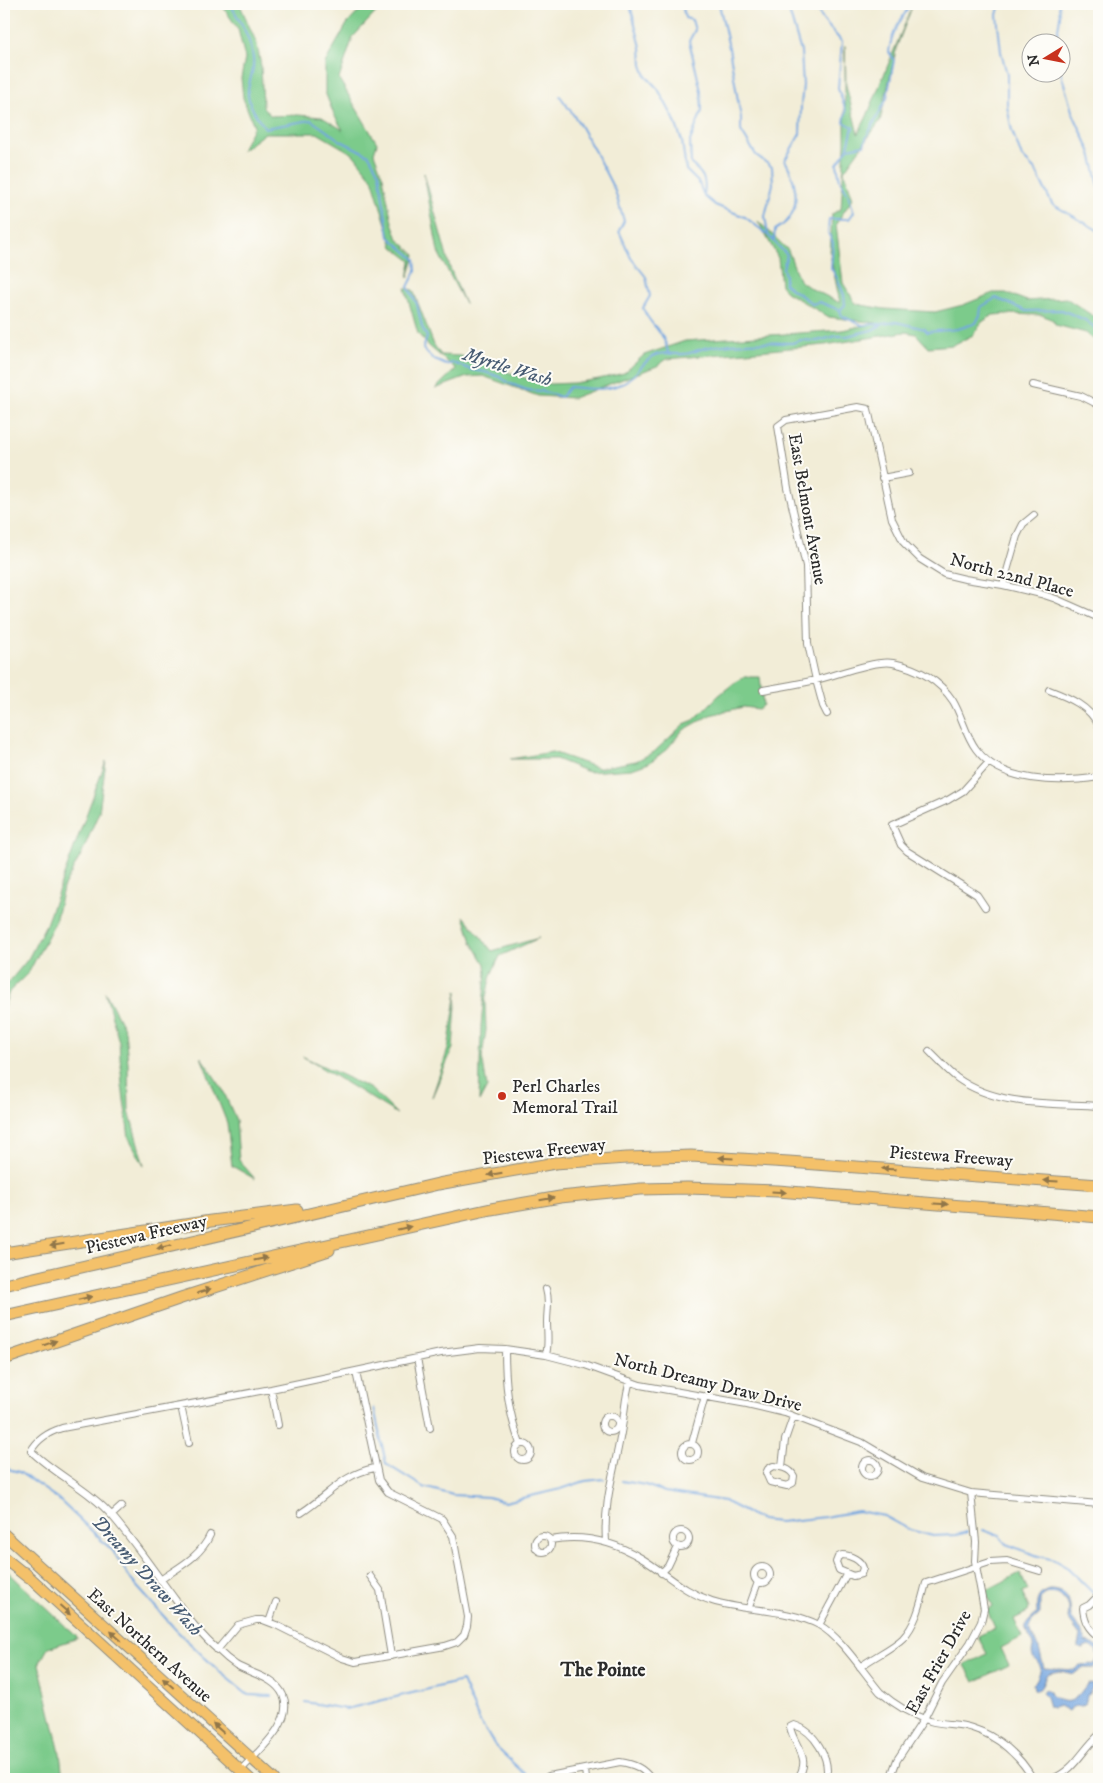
<svg xmlns="http://www.w3.org/2000/svg" width="1103" height="1783" font-family="'IM FELL DW Pica',serif">
<rect width="100%" height="100%" fill="#fdfcf7"/>
<filter id="ink" filterUnits="userSpaceOnUse"><feTurbulence type="fractalNoise" baseFrequency=".02" numOctaves="2"/><feDisplacementMap in="SourceGraphic" scale="10" xChannelSelector="R" yChannelSelector="G"/><feConvolveMatrix kernelMatrix="1 2 1 2 8 2 1 2 1" color-interpolation-filters="sRGB"/></filter>
<filter id="wash" filterUnits="userSpaceOnUse"><feTurbulence type="fractalNoise" baseFrequency=".0096" numOctaves="4" result="noise"/><feDisplacementMap in="SourceGraphic" scale="20" xChannelSelector="R" yChannelSelector="G"/><feGaussianBlur stdDeviation="1.12" result="paint"/><feColorMatrix in="noise" values="0 0 0 0 0 0 0 0 0 0 0 0 0 0 0 0 0 1.4 0 .05"/><feComposite in="paint" operator="in"/></filter>
<g filter="url(#wash)">
<rect width="100%" height="100%" fill="#f2edd7"/>
<path fill="#7bcb8b" stroke="#537b5b" d="M221,4L240,5L257,44L261,66L263,107L271,116L298,115L322,117L343,130L334,115L325,92V63L347,24L366,4H380V8L353,37L339,79L377,143L374,153L383,177L392,222L398,239L415,255L408,278L411,261L393,247L372,178L353,154L317,133H265L241,151L254,126L243,98L241,78L245,58L238,29Z
M913,4L897,46L880,121L844,171L853,198L836,224L843,283L856,304L884,309L935,312L963,305L993,293H1006L1027,301L1066,298L1099,320V344L1086,333L1056,325L1053,320L1042,315L1005,314L993,315L982,322L973,335L953,345L928,347L916,334L905,332L825,345L667,359L657,366L573,398L538,396L483,376L467,377L435,389L456,369L430,347L418,334L405,288L413,290L434,345L441,355L461,356L525,378L550,384L574,383L599,379L624,373L644,355L685,341L842,330L876,323L829,317L786,292L781,285L778,258L758,221L788,250L799,280L810,288L840,303L830,254L832,214L841,209L845,145V46L846,85L858,134L867,116Z
M424,173L450,268L465,304L438,252Z
M745,677H760L763,705L758,709L743,707L710,715L682,731L667,749L649,763L632,769L588,772L556,759H510L552,752L598,768L636,761L654,752L684,724L694,720L718,696L734,683Z
M106,761L99,812L82,853L63,888L55,922L29,972L9,992L4,1007V988L28,959L46,924Z
M464,916L492,951L539,938L500,956L491,975L485,1001L486,1030L482,1057L487,1087L479,1102L481,1026L486,973L485,964L472,942Z
M457,991L453,1048L432,1097L448,1049Z
M105,992L125,1030L128,1063L129,1110L144,1166L129,1138L122,1085L119,1042Z
M302,1056L371,1089L397,1114Z
M201,1057L222,1088L236,1120L239,1160L255,1179L232,1166L227,1123Z
M4,1568L78,1638L48,1648L39,1664L60,1753L63,1779H4Z
M1020,1573L1028,1590L1022,1593L1029,1608L1028,1612L1014,1619L1022,1637L1001,1648L1009,1665L974,1682L965,1665L987,1654L978,1636L995,1628L987,1610L993,1607L985,1591Z"/>
<path fill="#74a6e0" stroke="#506886" fill-rule="evenodd" d="M1049,1590C1070,1590 1070,1601 1071,1618L1081,1630L1085,1642L1093,1644L1099,1648V1664L1094,1668H1082L1074,1674L1060,1671L1048,1673C1043,1678 1044,1688 1037,1690L1034,1689L1033,1684L1037,1680L1041,1668C1035,1656 1029,1660 1034,1644C1023,1628 1022,1626 1037,1614C1036,1603 1036,1594 1049,1590ZM1049,1593L1057,1594L1066,1600L1069,1608L1068,1619L1080,1635L1078,1647L1082,1649L1089,1646L1096,1650L1098,1657L1095,1664L1080,1665L1074,1670L1044,1668L1038,1645L1031,1635L1029,1628L1032,1621L1040,1614V1600L1045,1594Z
M1088,1683L1092,1684L1093,1687L1087,1696L1085,1705C1076,1708 1076,1703 1068,1711L1059,1706L1052,1708L1049,1707L1046,1697L1042,1693L1044,1690L1050,1691L1051,1695C1071,1709 1076,1698 1088,1683Z"/>
<g fill="none" stroke-linecap="round" stroke-linejoin="round">
<path stroke="#74a6e0" stroke-width="2" d="M230,4C240,20 251,39 253,58C255,72 248,81 248,93C248,105 258,118 265,128L311,120L341,141L369,155L379,173L389,237L415,259L416,271L408,287L417,304L422,327L427,337L423,349L433,359L446,365L453,363L472,370L485,372L500,377L509,383L527,390L542,391L561,397L569,387C592,389 616,393 634,375C641,368 646,359 656,355C665,351 673,355 683,354C690,354 697,350 705,348C733,342 764,342 792,343L801,340L817,341L837,336H847L872,330L883,324L896,322L925,329L927,332L958,329L976,323L980,315L981,307L996,298L1026,311L1062,310L1085,320L1099,331
M632,4L631,9L641,47L642,65L646,76L658,89L674,119L682,141L686,170L699,183L704,196L715,205L745,217L768,235L787,255L783,268L785,275V284C794,292 804,296 812,304L819,302L840,310
M682,4L685,18L692,20L695,30L689,41L701,91L702,111L690,141L691,164C702,173 707,179 704,194
M719,4L729,48L741,118V131L756,155L772,167L773,184L765,216L768,235
M814,4L823,20L842,42L838,88L846,111L844,122L853,127L848,147
M1000,4L997,15L1001,52L1007,74V106L1012,131L1022,157L1036,171L1052,204L1099,231
M1056,42L1060,17L1059,4
M1060,70L1072,111L1091,153L1099,186
M560,96L577,120L595,152L615,191L624,221L619,231L631,258L646,277L650,296L643,308C650,327 663,328 668,352
M774,240L775,230C779,227 785,224 788,220C802,203 794,176 785,160L800,134L801,105L803,85L801,52L787,4
M880,324L862,325L842,316L840,310L845,305L844,295L837,278L831,268L833,243L828,233L829,219H849L854,212L848,194L840,180L837,164L848,148L864,145L867,136L887,98L894,60L889,52C891,34 901,19 911,4
M374,1408L386,1464L423,1487L453,1495L488,1497L505,1502L561,1489L585,1481L604,1479
M4,1468L19,1472L57,1498L113,1551L132,1581L177,1631L221,1673L248,1695L271,1696
M622,1481L645,1485L665,1492L724,1501L761,1520L780,1522L825,1517L858,1511L884,1516L910,1530L933,1536L957,1535L967,1532
M983,1530L999,1536L1006,1544L1038,1556L1054,1560L1068,1568L1093,1593
M305,1702L346,1709L462,1681L480,1722L496,1747L530,1779"/>
</g>
</g>
<g filter="url(#ink)">
<g fill="none" stroke-linecap="round" stroke-linejoin="round">
<g stroke="#8e8c81" stroke-width="8">
<path id="street" d="M1033,385L1081,396L1099,405
M882,478L909,473
M1003,585L1017,536L1023,524L1034,515
M763,690C781,687 798,684 816,680C836,675 874,660 893,663C917,668 939,680 953,701C962,716 965,734 976,749C1001,784 1061,783 1099,777
M1049,690C1070,698 1089,706 1099,726
M827,714L823,706L816,680L808,644L806,566L788,488L778,426L786,420L858,407L868,409L892,519L904,543L920,559L944,574L965,579L1003,585L1041,594L1056,599L1099,618
M985,907L977,895L907,851L901,845L892,825L948,800L963,791L989,762
M929,1051C938,1060 947,1070 957,1078C997,1107 1052,1103 1099,1106
M546,1289C550,1302 547,1309 547,1322C547,1333 549,1343 546,1355
M505,1349C505,1383 508,1411 520,1444
M417,1358L430,1428
M271,1389L278,1425
M181,1406L189,1443
M602 1424a8 8 0 1 1 16 0a8 8 0 1 1-16 0Z
M692,1443L705,1396
M682 1452a8 8 0 1 1 16 0a8 8 0 1 1-16 0Z
M515 1452a8 8 0 1 1 16 0a8 8 0 1 1-16 0Z
M862 1468a8 8 0 1 1 16 0a8 8 0 1 1-16 0Z
M773,1466C781,1467 790,1468 794,1476L793,1483L787,1486L770,1482L766,1473L768,1469Z
M782,1467L785,1440L793,1417
M301,1513C328,1496 342,1474 375,1468
M112,1515L122,1506
M673 1539a8 8 0 1 1 16 0a8 8 0 1 1-16 0Z
M535 1544a8 8 0 1 1 16 0a8 8 0 1 1-16 0Z
M550,1540C583,1534 613,1541 641,1558C666,1573 683,1592 712,1601C746,1612 786,1608 819,1625C841,1637 863,1672 880,1692C895,1705 911,1715 930,1721C944,1725 959,1723 972,1728C998,1736 1020,1756 1033,1779
M606,1541C603,1502 616,1465 622,1427C625,1411 625,1396 630,1381
M842,1555C850,1555 861,1560 863,1568L861,1574L853,1576L839,1570L836,1562L838,1557Z
M754 1575a8 8 0 1 1 16 0a8 8 0 1 1-16 0Z
M661,1573L668,1566L677,1547
M370,1576L380,1590L391,1656
M160,1580C179,1567 201,1556 210,1535
M1099,1595L1089,1605L1083,1608C1084,1621 1088,1629 1099,1637
M749,1607L758,1582
M269,1622L276,1602
M819,1625L846,1575
M217,1650L238,1625L256,1620H263L276,1625L342,1658L355,1662L445,1646L457,1642L464,1635L467,1626L468,1617L453,1536L442,1519L388,1492L379,1480L356,1372
M860,1667C873,1657 893,1648 903,1638C917,1623 921,1601 926,1583L990,1562L1007,1561L1040,1571
M585,1769L586,1779
M241,1770C257,1752 295,1722 283,1695C275,1677 251,1674 236,1665C230,1661 224,1656 219,1651C202,1637 189,1619 177,1602C156,1574 136,1544 113,1517C90,1490 56,1475 31,1451C38,1438 49,1432 62,1428L271,1389L441,1353L480,1348L505,1349L546,1355L585,1365L640,1385L747,1404L785,1413L861,1442L922,1478L971,1493L1099,1504
M544,1779L549,1776L620,1762C634,1764 643,1768 651,1779
M797,1779C813,1758 794,1747 790,1727L794,1725C815,1731 831,1759 826,1779
M890,1779L897,1760L924,1719L942,1683L970,1643L981,1622L984,1609L975,1561L976,1542L971,1493
M1052,1779C1075,1770 1082,1750 1099,1735"/>
</g>
<g stroke="#8e8c81" stroke-width="12">
<path id="primary" d="M4,1534L274,1779
M24,1572L250,1779"/>
</g>
<g stroke="#8e8c81" stroke-width="13">
<path id="highway" d="M4,1253L211,1221L297,1210
M4,1285L438,1184L555,1163L627,1158L691,1156L789,1162L1099,1185
M4,1316L491,1209L560,1197L641,1189L687,1188L778,1191L1099,1217
M4,1359L181,1298L329,1250
M4,1558L29,1578"/>
</g>
<use href="#street" stroke="#fff" stroke-width="6"/>
<use href="#primary" stroke="#f4c16a" stroke-width="10"/>
<use href="#highway" stroke="#f4c16a" stroke-width="11"/>
</g>
<defs><path id="oneway-solid" d="M-6-.8H1V-3.2L6.5 0L1 3.2V.8H-6Z" transform="scale(1.25)"/></defs>
<g fill="#90764a">
<use href="#oneway-solid" transform="translate(726 1158) rotate(-177)"/>
<use href="#oneway-solid" transform="translate(889 1169) rotate(-176)"/>
<use href="#oneway-solid" transform="translate(495 1174) rotate(170)"/>
<use href="#oneway-solid" transform="translate(1051 1181) rotate(-176)"/>
<use href="#oneway-solid" transform="translate(779 1192) rotate(4)"/>
<use href="#oneway-solid" transform="translate(547 1199) rotate(-9)"/>
<use href="#oneway-solid" transform="translate(941 1204) rotate(4)"/>
<use href="#oneway-solid" transform="translate(404 1228) rotate(-13)"/>
<use href="#oneway-solid" transform="translate(57 1245) rotate(171)"/>
<use href="#oneway-solid" transform="translate(164 1247) rotate(167)"/>
<use href="#oneway-solid" transform="translate(261 1259) rotate(-12)"/>
<use href="#oneway-solid" transform="translate(204 1291) rotate(-17)"/>
<use href="#oneway-solid" transform="translate(85 1298) rotate(-13)"/>
<use href="#oneway-solid" transform="translate(50 1343) rotate(-19)"/>
<use href="#oneway-solid" transform="translate(65 1610) rotate(42)"/>
<use href="#oneway-solid" transform="translate(116 1636) rotate(-138)"/>
<use href="#oneway-solid" transform="translate(168 1683) rotate(-139)"/>
<use href="#oneway-solid" transform="translate(218 1728) rotate(-138)"/>
</g>
</g>
<circle fill="#c8321e" stroke="#fdfcf7" stroke-width="2" cx="502" cy="1096" r="5"/>
<g text-anchor="middle" stroke-width="4" stroke-linejoin="round" paint-order="stroke">
<g font-size="18" fill="#2b2b2b" stroke="#fdfcf7">
<text transform="translate(808 509) rotate(80)" y="6">East Belmont Avenue</text>
<text transform="translate(1012 575) rotate(15)" y="6">North 22nd Place</text>
<text transform="translate(544 1151) rotate(-7)" y="6">Piestewa Freeway</text>
<text transform="translate(951 1156) rotate(4)" y="6">Piestewa Freeway</text>
<text transform="translate(146 1234) rotate(-13)" y="6">Piestewa Freeway</text>
<text transform="translate(708 1382) rotate(14)" y="6">North Dreamy Draw Drive</text>
<text transform="translate(150 1645) rotate(42)" y="6">East Northern Avenue</text>
<text transform="translate(938 1662) rotate(-61)" y="6">East Frier Drive</text>
</g>
<g font-size="18" fill="#2b2b2b" stroke="#fdfcf7" text-anchor="start">
<text x="512" y="1092">Perl Charles<tspan x="512" dy="21">Memoral Trail</tspan></text>
</g>
<g font-size="19" font-style="italic" fill="#485c73" stroke="#fdfcf7">
<text transform="translate(508 366) rotate(17)" y="7">Myrtle Wash</text>
<text transform="translate(148 1575) rotate(48)" y="7">Dreamy Draw Wash</text>
</g>
<g font-size="19" font-weight="bold" fill="#2b2b2b" stroke="#fdfcf7">
<text x="603" y="1676">The Pointe</text>
</g>
</g>
<rect width="1103" height="1783" fill="none" stroke="#fdfcf7" stroke-width="20"/>
<g transform="translate(1046 58) rotate(260)"><circle r="24" fill="#fdfcf7" stroke="#a9a8a5"/>
<path d="M0-4L9 19L0 12L-9 19Z" fill="#c8321e"/>
<text y="-8" font-size="14" font-weight="bold" text-anchor="middle" fill="#2b2b2b">N</text>
</g>
</svg>
